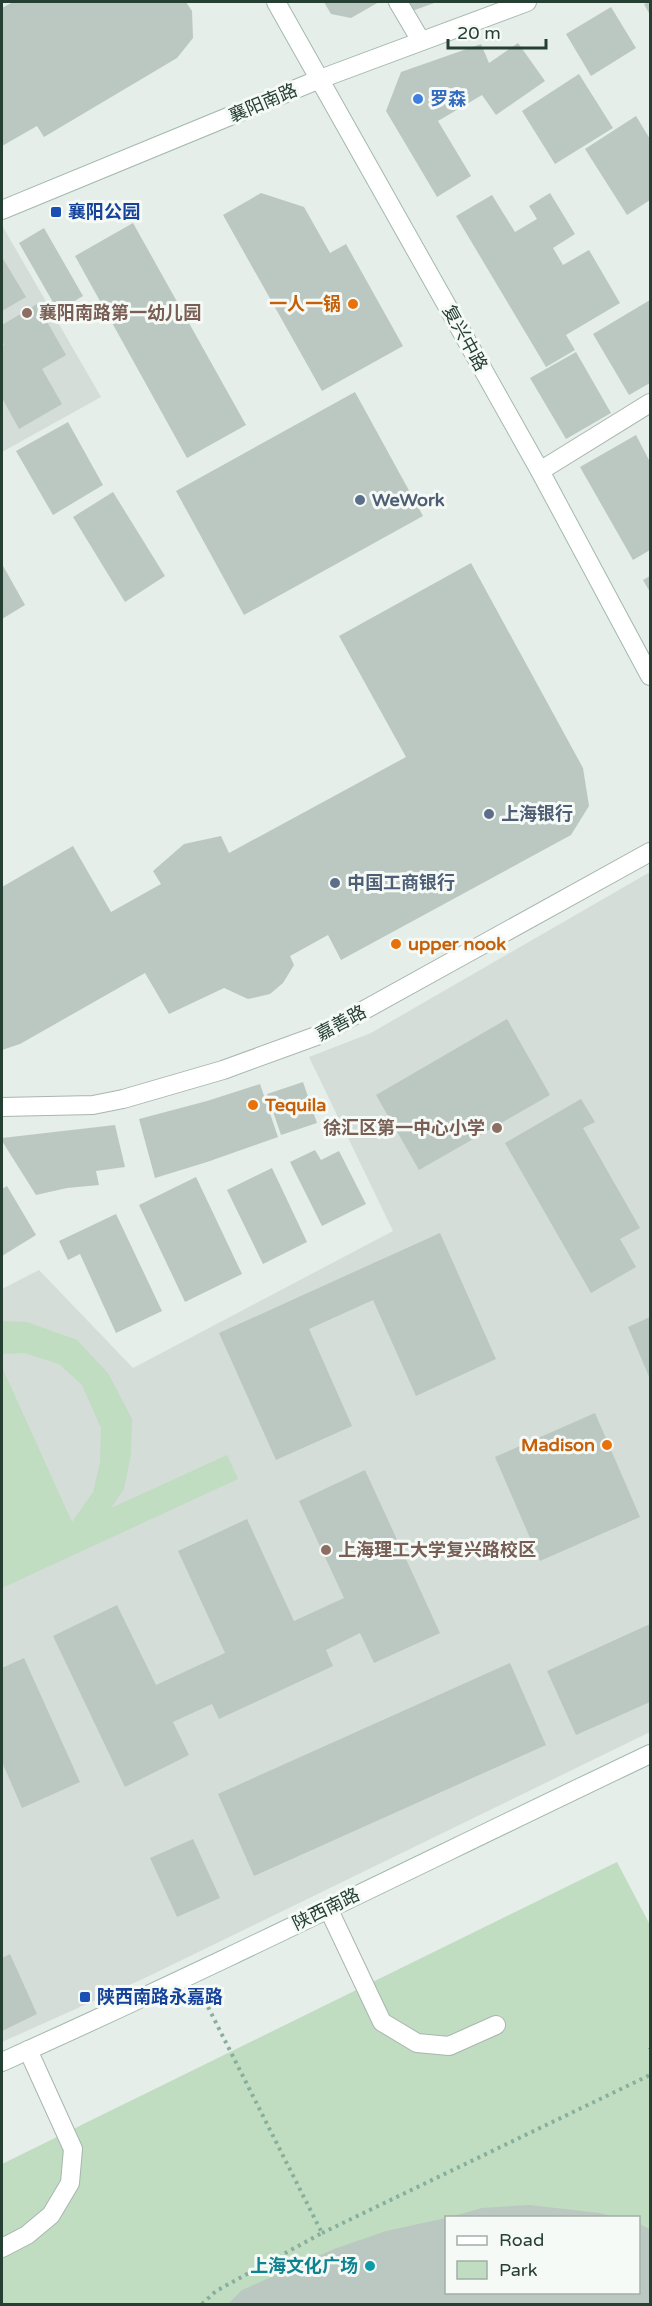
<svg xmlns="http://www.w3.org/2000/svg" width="652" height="2306" font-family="'Varela Round','Noto Sans SC',sans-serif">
<rect width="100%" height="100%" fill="#e5eee8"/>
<path fill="#d4ddd7" d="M3,227L101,397L2,452V228Z
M650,872V1732L147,1977L2,2042V1289L39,1270L133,1368L393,1231L309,1057L371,1033Z"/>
<path fill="#c0ddc2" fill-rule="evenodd" d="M2,1321L27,1322L77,1340L108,1373L132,1419L131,1454L124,1489L111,1508L227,1455L238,1479L2,1588V1367L72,1522L93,1492L100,1462L101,1428L82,1385L59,1364L24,1353L2,1354Z
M617,1862L650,1925V2304H2V2164ZM446,2218H638V2292H446Z"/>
<path fill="#bbc8c1" d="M13,2H186L192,11L193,38L177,58L44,137L37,126L2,146V8Z
M324,2H379L351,18L331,14Z
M406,2H437L412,11Z
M650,2V15L644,4Z
M611,7L636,48L591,76L566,34Z
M518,43L545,81L496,115L482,95L438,121L471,176L437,197L386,111L401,72L481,44L489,63Z
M579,74L613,128L555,164L522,111Z
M636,116L650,139V200L627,215L585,149Z
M261,193L304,207L330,253L346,244L403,346L322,391L223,215Z
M550,193L575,234L553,248L563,265L589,250L620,303L566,335L575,350L546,367L456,216L492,195L515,232L537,219L529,206Z
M133,223L246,425L187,458L75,256Z
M44,228L83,296L58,311L19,243Z
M2,257L26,297L2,311Z
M650,300V383L629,395L593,334Z
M37,304L66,355L42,369L62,404L19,429L2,398V346L4,345L2,340V325Z
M576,352L611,413L566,439L530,378Z
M355,392L423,516L244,615L176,491Z
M68,422L103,485L53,515L16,451Z
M636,435L650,462V550L633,560L580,467Z
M113,492L165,576L125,602L73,517Z
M471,563L583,768L589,806L571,835L341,960L328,935L290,956L294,965L283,983L270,994L248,999L224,988L169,1014L145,973L20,1044L2,1050V887L73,846L111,912L161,884L153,871L184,844L221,836L229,853L406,757L339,636Z
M2,564L25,605L2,619Z
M650,576V592L643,580Z
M507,1019L550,1095L419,1170L376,1095Z
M303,1082L317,1123L281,1135L267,1094Z
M260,1084L278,1137L207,1162L155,1178L139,1119L207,1101Z
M581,1099L595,1122L583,1128L640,1228L620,1239L636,1267L591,1293L505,1143Z
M115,1125L125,1167L96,1171L99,1185L67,1188L36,1195L2,1141V1138Z
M315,1150L321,1160L339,1151L366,1204L322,1226L290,1162Z
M272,1168L307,1242L263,1264L227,1190Z
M196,1177L242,1274L185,1302L139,1205Z
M7,1186L36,1235L2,1256V1189Z
M116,1214L162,1311L116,1333L80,1254L68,1260L59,1241Z
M440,1233L496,1359L416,1396L373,1300L309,1329L352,1426L276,1460L219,1333Z
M650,1317V1379L628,1327Z
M595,1413L640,1517L540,1561L495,1457Z
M365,1470L440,1633L374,1663L360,1633L326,1650L333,1666L219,1719L212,1704L173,1722L189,1755L125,1787L53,1636L117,1605L156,1685L225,1653L178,1551L247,1519L294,1621L344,1598L299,1501Z
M650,1624V1702L576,1735L547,1671Z
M24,1658L80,1782L22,1808L2,1762V1668Z
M510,1663L546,1745L254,1876L218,1794Z
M193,1839L220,1898L177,1917L150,1858Z
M10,1954L37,2014L2,2031V1958Z
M529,2205L600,2213L614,2217H450L482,2208Z
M446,2218V2292H638L639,2224L650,2229V2304H228L242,2290L334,2249L386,2231Z"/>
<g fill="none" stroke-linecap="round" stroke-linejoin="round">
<g stroke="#a8b6ae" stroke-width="20">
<path id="lane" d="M398,2L421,41
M540,471L650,403
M328,1908L382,2022L417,2043L449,2046L496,2025
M2,2248L27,2235L51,2215L70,2183L73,2149L28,2050"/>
</g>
<g stroke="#a8b6ae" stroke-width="20">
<path id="street" d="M2,1107L93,1105L123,1099L223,1070L319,1035L650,852"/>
</g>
<g stroke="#a4b9ae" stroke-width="20">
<path id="secondary" d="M276,2L540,471L650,676
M2,210L320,79L527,2
M2,2062C220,1964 434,1857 650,1754"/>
</g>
<path stroke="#88af9b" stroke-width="4" stroke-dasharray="3 4.5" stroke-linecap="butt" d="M650,2048V2049
M322,2233L650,2075
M202,2304L216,2291L322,2233L203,1997"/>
<use href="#lane" stroke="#fff" stroke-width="18"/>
<use href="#street" stroke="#fff" stroke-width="18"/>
<use href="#secondary" stroke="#fff" stroke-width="18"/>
</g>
<circle fill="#3f7fe0" stroke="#f6faf7" stroke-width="2" cx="418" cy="99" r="6"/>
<g fill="#1a4fb4" stroke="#f6faf7" stroke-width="2">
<rect x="50" y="206" width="12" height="12" rx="3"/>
<rect x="79" y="1991" width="12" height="12" rx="3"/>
</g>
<g fill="#e8710a" stroke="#f6faf7" stroke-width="2">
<circle cx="353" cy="304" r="6"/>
<circle cx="396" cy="944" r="6"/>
<circle cx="253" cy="1105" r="6"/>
<circle cx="607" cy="1445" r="6"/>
</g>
<g fill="#8d6e63" stroke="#f6faf7" stroke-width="2">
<circle cx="27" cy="313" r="6"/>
<circle cx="497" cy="1128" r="6"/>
<circle cx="326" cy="1550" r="6"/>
</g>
<g fill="#5c6f8a" stroke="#f6faf7" stroke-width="2">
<circle cx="360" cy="500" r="6"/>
<circle cx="489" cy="814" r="6"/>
<circle cx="335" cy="883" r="6"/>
</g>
<circle fill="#0f9aa8" stroke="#f6faf7" stroke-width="2" cx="370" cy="2266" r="6"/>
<g text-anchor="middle" stroke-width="6" stroke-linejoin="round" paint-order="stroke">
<g font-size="18" font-weight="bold" fill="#366cbe" stroke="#f6faf7" text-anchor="start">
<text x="430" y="105">罗森</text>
</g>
<g font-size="18" fill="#253f33" stroke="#f6faf7">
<text transform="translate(263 103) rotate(-23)" y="6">襄阳南路</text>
<text transform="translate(465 338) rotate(61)" y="6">复兴中路</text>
<text transform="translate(341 1023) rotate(-28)" y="6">嘉善路</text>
<text transform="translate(326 1909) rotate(-26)" y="6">陕西南路</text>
</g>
<g font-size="18" font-weight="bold" fill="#164399" stroke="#f6faf7" text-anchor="start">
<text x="68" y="218">襄阳公园</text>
<text x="97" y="2003">陕西南路永嘉路</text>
</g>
<g font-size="18" font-weight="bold" fill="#c56008" stroke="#f6faf7" text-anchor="end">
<text x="341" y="310">一人一锅</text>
<text x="408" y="950" text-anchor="start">upper nook</text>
<text x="265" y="1111" text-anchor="start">Tequila</text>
<text x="595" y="1451">Madison</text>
</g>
<g font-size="18" font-weight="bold" fill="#785e54" stroke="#f6faf7" text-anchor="start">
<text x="39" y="319">襄阳南路第一幼儿园</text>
<text x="485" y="1134" text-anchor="end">徐汇区第一中心小学</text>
<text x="338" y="1556">上海理工大学复兴路校区</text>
</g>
<g font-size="18" font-weight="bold" fill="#4e5e75" stroke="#f6faf7" text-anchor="start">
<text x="372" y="506">WeWork</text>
<text x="501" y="820">上海银行</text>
<text x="347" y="889">中国工商银行</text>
</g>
<g font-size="18" font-weight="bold" fill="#0d838f" stroke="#f6faf7" text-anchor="end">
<text x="358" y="2272">上海文化广场</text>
</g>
</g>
<rect width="652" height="2306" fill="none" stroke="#253f33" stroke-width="6"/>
<rect x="445" y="2216" width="195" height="78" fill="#f6faf7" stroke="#a2afa9" stroke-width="1.5"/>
<rect x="457" y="2236" width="30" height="9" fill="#ffffff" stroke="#a2afa9" stroke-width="1.5"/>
<text x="499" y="2246" font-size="18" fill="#253f33">Road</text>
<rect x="457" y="2261" width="30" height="18" fill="#c0ddc2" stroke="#a2afa9" stroke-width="1.5"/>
<text x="499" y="2276" font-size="18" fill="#253f33">Park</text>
<path d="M448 39v9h98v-9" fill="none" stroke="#253f33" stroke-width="3"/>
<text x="457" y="39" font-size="18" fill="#253f33" stroke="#f6faf7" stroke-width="4.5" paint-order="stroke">20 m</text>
</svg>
